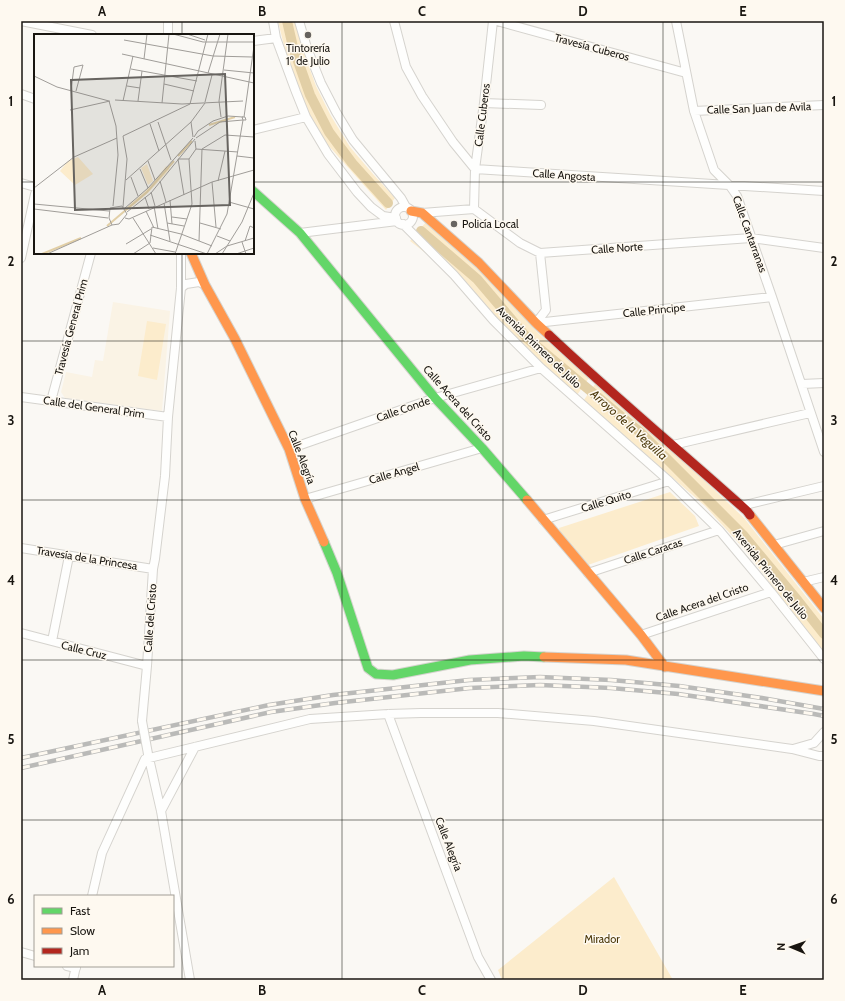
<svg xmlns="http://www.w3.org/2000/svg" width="845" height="1001" font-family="Cabin,sans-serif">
<rect width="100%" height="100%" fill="#faf8f4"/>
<path fill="#faf3e5" d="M113,302L170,311L162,411L65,398L61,392L66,372L92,377L95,360L103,361Z"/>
<path fill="#fceccc" d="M278,21H295L302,48L316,86L331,116L350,147L373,174L395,198L386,210L328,145L310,116L298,90L286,54Z
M426,222L474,264L539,334L589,378L577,395L526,348L454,275L410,241Z
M147,321L166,324L157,380L138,376Z
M598,380L744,518L824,619V653L745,550L705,506L627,438L581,404Z
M670,492L695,516L699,526L585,566L562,540L559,528Z
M614,877L673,980H502L498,970Z"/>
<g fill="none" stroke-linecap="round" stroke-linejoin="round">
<path stroke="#e2cfa6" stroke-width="10" d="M287,21L293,47L310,95L329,132L352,163L388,203
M421,231L477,279L528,339L641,433L743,535L798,601L824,634"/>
<g stroke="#d5d3ce" stroke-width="10">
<path id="street" d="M21,21L92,35
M168,21V35
M273,21L276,38L296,92L306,117L328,154L357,192L371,207L383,216L396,218
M299,21L307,48L321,83L336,112L353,140L401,198L406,207
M394,21L406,67L422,96L453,142L475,169L824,191
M497,21L686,73
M676,21L694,111L714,170L730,186L737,196L772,297L824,452
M253,41L276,38
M21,94L35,99
M484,103L541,105
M694,111L824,105
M253,130L306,117
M21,183L35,187
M395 216a9 9 0 1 1 18 0a9 9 0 1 1-18 0Z
M474,209L475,169L484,103L493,21
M422,213L474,209L520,243L540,253L751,238L824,248
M403,224L454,275L493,320L541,368L669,481L719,530L771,592L824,659
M300,233L397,221
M21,258L35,194
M181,288L186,284L199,282L205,285
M536,323L772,297
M536,323L546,310L540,253
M802,384L824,383
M21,397L168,417
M51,401L91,253
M673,445L810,413
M289,449L435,398L541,368
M305,499L482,448
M741,506L824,486
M543,520L669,481
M774,545L824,531
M21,548L153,569
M588,573L719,530
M803,582L824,577
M21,633L147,666
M641,635L771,592
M52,641L69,556
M388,714L478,957L491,980
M142,721L147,666L153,569L155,559L165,476L168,417L181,288V253
M793,749L814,743L824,732
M148,754L161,811L190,980
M161,811L195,747
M92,896L102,853L145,759L310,719L388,714L421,713H498L594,721L792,749L819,756H824
M21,952L35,956
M67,966L76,968
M73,980L76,966"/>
</g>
<g stroke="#d5d3ce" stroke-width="11">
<path id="fast" d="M253,191L300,233L435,398L482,448L527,500
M324,542L337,573L368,668L376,674L393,675L470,660L524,656L544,657"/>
</g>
<g stroke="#d5d3ce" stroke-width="11">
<path id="slow" d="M411,211L422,213L479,263L536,323L549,335
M191,253L205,285L235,339L289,449L305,499L324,542
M527,500L641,635L665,667
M750,515L824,608
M544,657L626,660L824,691"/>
</g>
<g stroke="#d5d3ce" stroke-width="11">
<path id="jam" d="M549,335C614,396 681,452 747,511L750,515"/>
</g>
<use href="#street" stroke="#fefefd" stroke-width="8"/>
<use href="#fast" stroke="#63d668" stroke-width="9"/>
<use href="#slow" stroke="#ff974d" stroke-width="9"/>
<use href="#jam" stroke="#b3261e" stroke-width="9"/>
<g stroke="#babab8" stroke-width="4.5">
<path id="rail" d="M21,758L269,705L333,695L469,680L540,677L611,680L679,686L762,698L824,709
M21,768L271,712L335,703L470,688L540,685L611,688L678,694L814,714L824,716"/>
</g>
<use href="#rail" stroke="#fef9f0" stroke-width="3" stroke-dasharray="9" stroke-linecap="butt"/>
<g stroke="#d5d3ce" stroke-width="10" stroke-linecap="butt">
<path id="street-bridge" d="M142,721L148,754"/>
</g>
<use href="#street-bridge" stroke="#fefefd" stroke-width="8"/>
</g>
<path fill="none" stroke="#181510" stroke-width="1" stroke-opacity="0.55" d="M182,21V35M342,21V980M503,21V980M663,21V980M21,182H35M253,182H824M182,253V980M21,341H824M21,500H824M21,660H824M21,820H824"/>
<g fill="#676460" stroke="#fef9f0" stroke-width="1.5">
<circle cx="308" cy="35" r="4"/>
<circle cx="454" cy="224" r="4"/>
</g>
<g text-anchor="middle" stroke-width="3" stroke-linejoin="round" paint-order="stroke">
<g font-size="11" fill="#181510" stroke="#fef9f0">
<text transform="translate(592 47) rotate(15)" y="4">Travesía Cuberos</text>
<text transform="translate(759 108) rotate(-2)" y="4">Calle San Juan de Avila</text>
<text transform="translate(482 115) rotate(-83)" y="4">Calle Cuberos</text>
<text transform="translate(564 175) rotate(4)" y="4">Calle Angosta</text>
<text transform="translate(750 234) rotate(70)" y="4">Calle Cantarranas</text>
<text transform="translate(617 248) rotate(-4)" y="4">Calle Norte</text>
<text transform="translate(654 310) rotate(-6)" y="4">Calle Principe</text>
<text transform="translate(71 327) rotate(-75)" y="4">Travesía General Prim</text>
<text transform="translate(539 347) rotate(44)" y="4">Avenida Primero de Julio</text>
<text transform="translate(458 403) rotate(48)" y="4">Calle Acera del Cristo</text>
<text transform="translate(94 407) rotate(8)" y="4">Calle del General Prim</text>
<text transform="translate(403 409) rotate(-19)" y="4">Calle Conde</text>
<text transform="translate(302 457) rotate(69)" y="4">Calle Alegría</text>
<text transform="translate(394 473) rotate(-16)" y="4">Calle Angel</text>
<text transform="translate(606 501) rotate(-17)" y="4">Calle Quito</text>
<text transform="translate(653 551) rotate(-18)" y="4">Calle Caracas</text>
<text transform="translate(87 558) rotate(9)" y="4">Travesía de la Princesa</text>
<text transform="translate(771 574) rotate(51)" y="4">Avenida Primero de Julio</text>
<text transform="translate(702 602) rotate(-19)" y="4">Calle Acera del Cristo</text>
<text transform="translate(150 618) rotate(-86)" y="4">Calle del Cristo</text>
<text transform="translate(84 650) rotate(14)" y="4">Calle Cruz</text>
<text transform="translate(449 844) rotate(69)" y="4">Calle Alegría</text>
</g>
<g font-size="11" fill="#181510" stroke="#fef9f0">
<text x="308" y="52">Tintorería<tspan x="308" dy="13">1º de Julio</tspan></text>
<text x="462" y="228" text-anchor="start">Policía Local</text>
</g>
<g font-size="11" fill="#483505" stroke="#fef9f0">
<text x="602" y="943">Mirador</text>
</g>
<g font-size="12" font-style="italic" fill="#4e3b0d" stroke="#fef9f0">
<text transform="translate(629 425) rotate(42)" y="4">Arroyo de la Veguilla</text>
</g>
</g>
<g transform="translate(34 34)">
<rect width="220" height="220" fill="#faf8f4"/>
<path d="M44,123L59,140L41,151L26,137L34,127ZM113,130L119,147L114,151L107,134ZM132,132L136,135L115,158L94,176L92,174L117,152Z" fill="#fceccc"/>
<path fill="none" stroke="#e2cfa6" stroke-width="2" d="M175,91L201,83M144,122L158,107M73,192L113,158L140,127M8,220L47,204"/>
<path fill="none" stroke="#a09d99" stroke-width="1" d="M139,0L169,8H220M153,0L171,6M90,6L179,22L218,23M88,20L220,49M110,25L113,0M97,35L163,47M190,36L220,39M174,39L186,0M0,42L23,53L75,67L82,92L84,121L79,172M130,50L160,57M93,52L106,54M37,56L40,33L49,31L42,57M81,66L148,70L209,67M89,67L99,22M104,67L108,37M171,68L178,41M128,69L135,0M36,76L76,67M187,83L185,67L194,0M208,83H211L212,86H209ZM210,83L220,12M124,88L137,126M157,88L159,103M116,90L125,117M160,103L164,97L179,87L194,82L209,83M162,104L186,88L209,86M162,115L204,118M203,122L220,124M114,127L121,146M106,135L114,154M97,143L104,162M92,146L157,88L171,69M126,147L132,168M184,147L191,117M178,148L182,193M0,154L40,123L83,104M117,158L121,172M150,161L144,125H155M111,163L115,175M136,166L138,190M195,168L220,175M130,169L136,207M0,170L75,177M120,172L124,195M89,173L93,125L89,102L156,70L174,0M91,174L114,154L159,104M0,175L74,184M112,177L120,194M93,178L117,159L161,105M138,183L153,185M91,184L95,185L178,148L220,136M99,184L122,220M133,189L150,192M166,189L187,195M116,201L173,220M183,202L196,207M165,207L168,115L191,101L220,103M211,207L216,192L220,194M208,208L212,220M92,210L117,195M119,214L141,218M13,220L78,191L85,190L93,180L88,172L76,174L75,184L78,191M99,220L116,209L118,193L147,200L178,212M141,220L158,170L155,125L162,115L161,107M173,220L193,180L209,86M181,220L193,212L220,204M188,220L208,188L220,159M202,220L220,214"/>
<path fill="#676460" fill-opacity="0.15" stroke="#676460" stroke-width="2" d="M191,40L196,171L41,176L37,46Z"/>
<rect width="220" height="220" fill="none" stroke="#181510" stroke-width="2"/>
</g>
<rect width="845" height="1001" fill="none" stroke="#fef9f0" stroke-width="44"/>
<rect x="34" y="895" width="140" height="72" fill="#fef9f0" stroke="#a29e96"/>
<rect x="42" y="908" width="20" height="6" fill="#63d668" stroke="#a29e96"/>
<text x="70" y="915" font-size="12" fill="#181510">Fast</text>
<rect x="42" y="928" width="20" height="6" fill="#ff974d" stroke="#a29e96"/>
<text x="70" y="935" font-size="12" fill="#181510">Slow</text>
<rect x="42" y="948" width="20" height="6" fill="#b3261e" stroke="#a29e96"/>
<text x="70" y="955" font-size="12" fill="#181510">Jam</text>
<g transform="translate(791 947) rotate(272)" stroke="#fef9f0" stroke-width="3" paint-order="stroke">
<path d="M0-3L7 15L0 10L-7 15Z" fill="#181510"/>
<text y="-6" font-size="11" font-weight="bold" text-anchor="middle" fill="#181510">N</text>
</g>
<rect x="22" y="22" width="801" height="957" fill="none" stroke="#181510" stroke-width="1.5"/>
<g font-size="13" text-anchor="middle" font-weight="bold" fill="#181510">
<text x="102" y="16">A</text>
<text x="262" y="16">B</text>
<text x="422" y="16">C</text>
<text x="583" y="16">D</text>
<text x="743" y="16">E</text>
<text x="11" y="106">1</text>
<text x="834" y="106">1</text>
<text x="11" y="266">2</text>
<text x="834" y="266">2</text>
<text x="11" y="425">3</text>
<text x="834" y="425">3</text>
<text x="11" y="585">4</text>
<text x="834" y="585">4</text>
<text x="11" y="744">5</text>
<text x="834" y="744">5</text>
<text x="11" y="904">6</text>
<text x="834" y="904">6</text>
<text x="102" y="995">A</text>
<text x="262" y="995">B</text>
<text x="422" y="995">C</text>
<text x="583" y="995">D</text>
<text x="743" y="995">E</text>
</g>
</svg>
